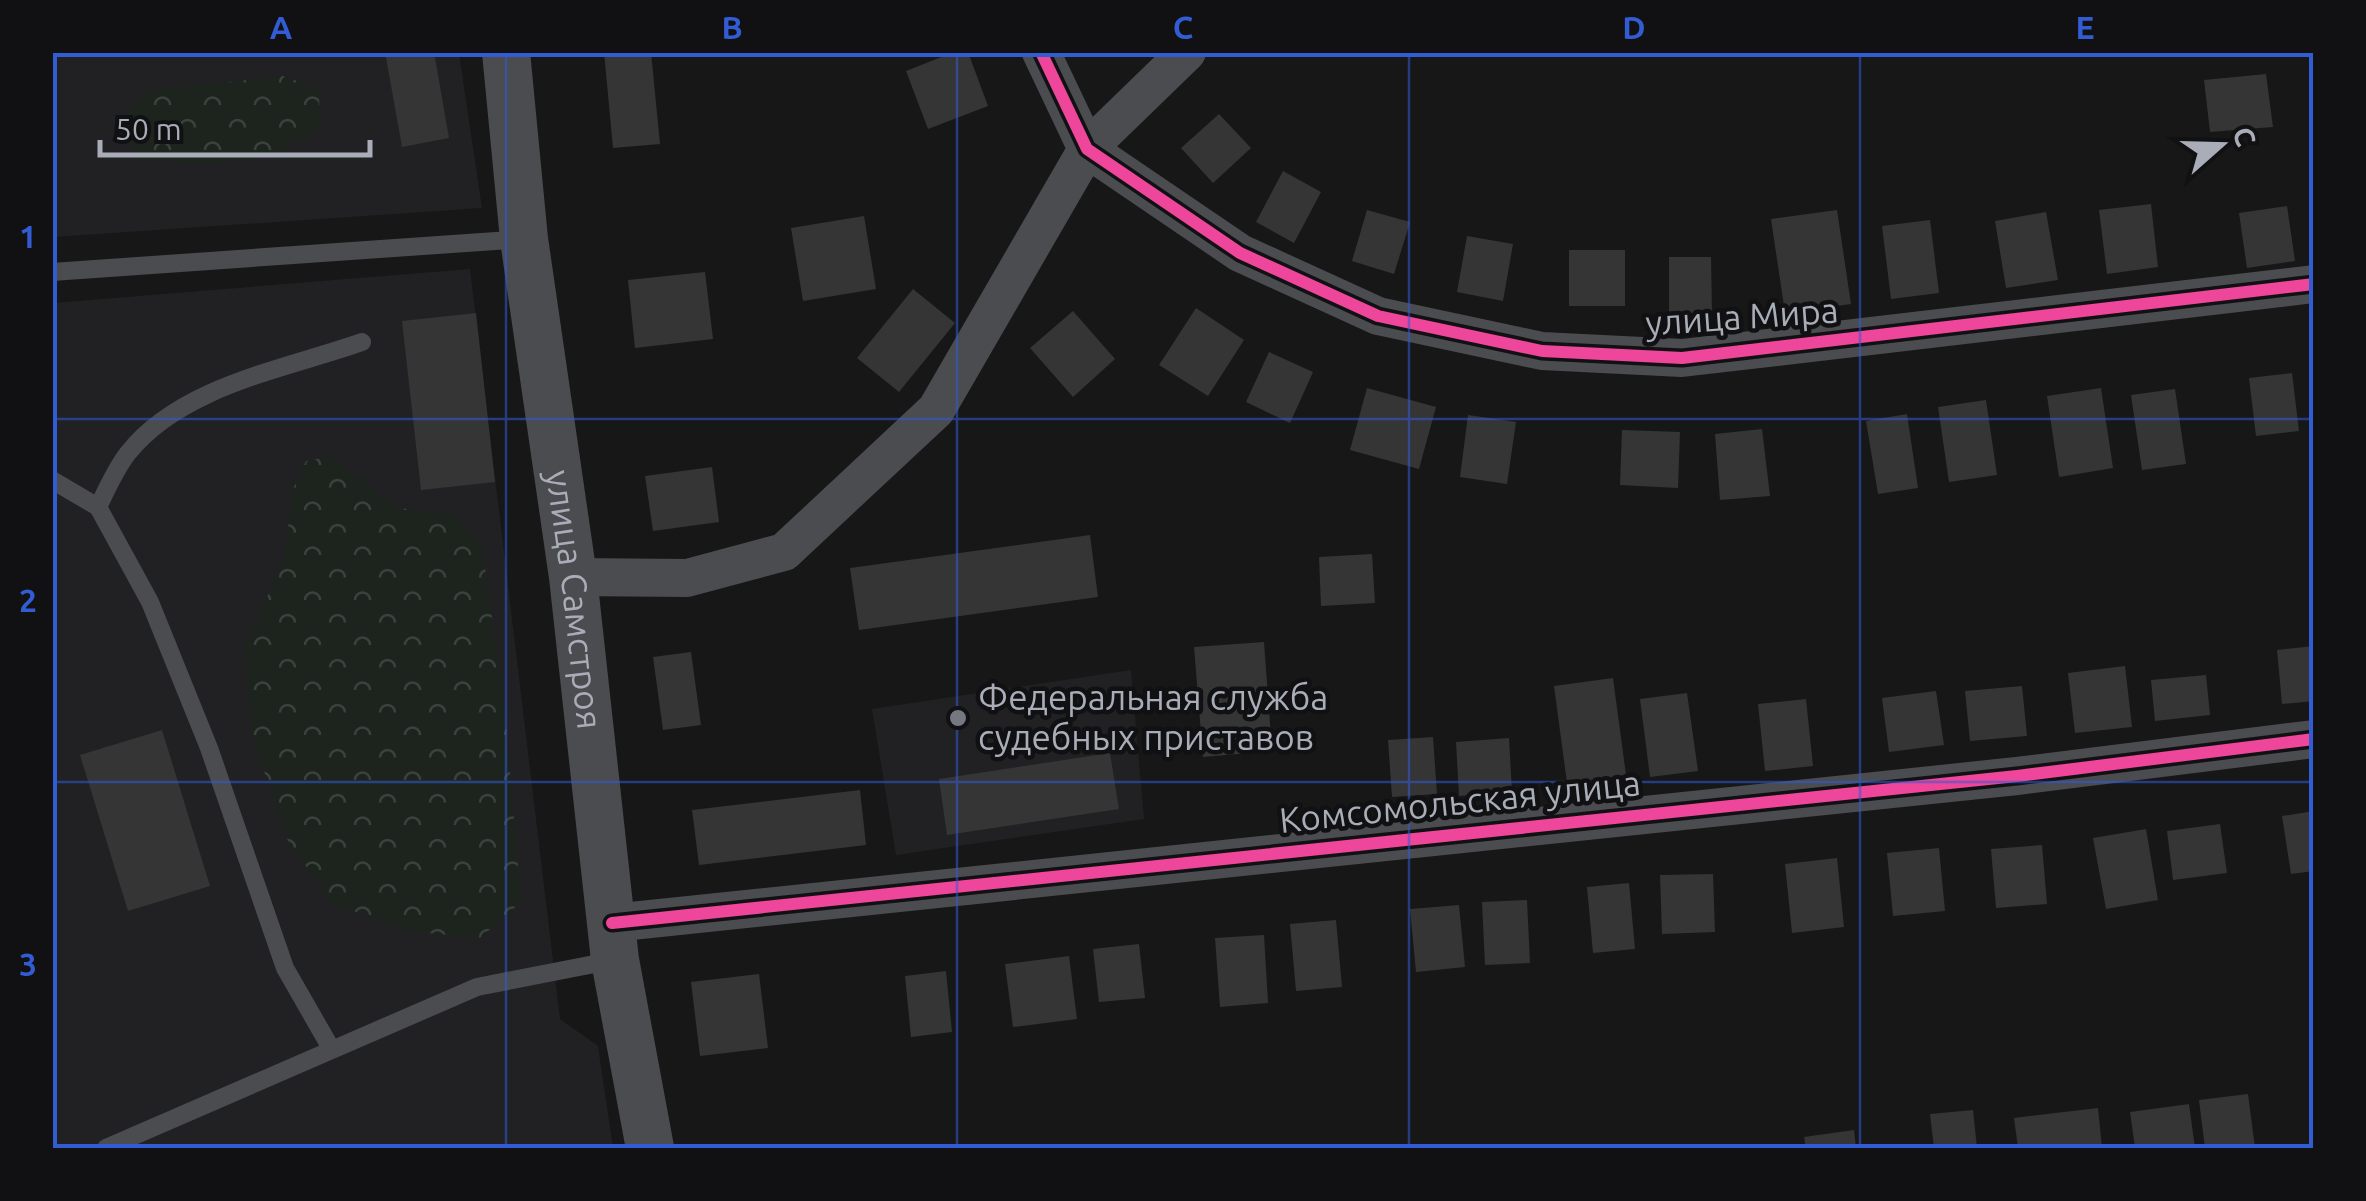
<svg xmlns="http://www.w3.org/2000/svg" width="2366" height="1201" font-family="Ubuntu,sans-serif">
<defs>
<pattern id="forest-crowns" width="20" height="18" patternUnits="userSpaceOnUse" patternTransform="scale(2.5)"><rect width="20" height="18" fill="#1d241e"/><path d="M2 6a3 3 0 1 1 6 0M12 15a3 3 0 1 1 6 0" fill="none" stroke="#3b413d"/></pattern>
</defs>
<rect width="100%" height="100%" fill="#171717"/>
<path fill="#212123" d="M53,53H459L482,208L53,237Z
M470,269L560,1019L598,1046L613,1148H53V303Z
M1131,670L1144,819L896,855L872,709Z"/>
<path fill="url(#forest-crowns)" d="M283,76L319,89L320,129C255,167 212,168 139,158L127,135L130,105L156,90Z
M333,456C377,492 390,519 450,510L482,546L505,711L521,902L480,938L407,931L332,903L288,841L252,736L245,645L284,560L293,489L306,461Z"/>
<path fill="#353536" d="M385,52H434L449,138L402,147Z
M604,52H651L660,144L613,148Z
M954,52H968L988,106L928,129L906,71Z
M2266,74L2273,127L2210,132L2204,80Z
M1219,114L1251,148L1213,183L1181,148Z
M1283,171L1321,192L1294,243L1256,222Z
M2151,204L2158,267L2107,274L2099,210Z
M2287,206L2295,261L2247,268L2239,213Z
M1367,210L1410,222L1394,274L1352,261Z
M1837,210L1851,304L1785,313L1771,219Z
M2046,212L2058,280L2006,288L1995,221Z
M864,216L876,289L803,301L791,228Z
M1930,220L1939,293L1891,299L1882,226Z
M1467,236L1513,244L1503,301L1457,292Z
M1569,250H1625V306H1569Z
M1669,257H1711L1712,313H1669Z
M705,272L713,339L635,348L628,280Z
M913,289L955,323L899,392L857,358Z
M1196,308L1244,340L1208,396L1159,365Z
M1073,311L1115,359L1073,397L1030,348Z
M476,313L495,482L421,490L402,321Z
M1269,352L1313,372L1290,423L1246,402Z
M2292,373L2299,431L2256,436L2249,378Z
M1367,388L1436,407L1419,469L1350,450Z
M2101,388L2113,468L2059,477L2047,396Z
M2175,389L2186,464L2142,470L2131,395Z
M1986,400L1997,475L1949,482L1938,407Z
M1907,414L1918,488L1878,494L1866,421Z
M1468,415L1516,422L1507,484L1460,477Z
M1762,429L1770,496L1720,500L1715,434Z
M1622,430L1680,432L1678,488L1620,485Z
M712,467L719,522L653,531L645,476Z
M1090,535L1098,597L859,630L850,568Z
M1372,554L1375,603L1321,606L1319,557Z
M1264,642L1272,751L1203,757L1194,647Z
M2314,646V701L2282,704L2277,650Z
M691,652L701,725L663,730L653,657Z
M2125,666L2132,727L2075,733L2068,673Z
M2206,675L2210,715L2155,721L2151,680Z
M1613,678L1626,775L1567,783L1554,686Z
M2022,686L2027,736L1970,741L1965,691Z
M1936,691L1944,745L1889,752L1882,698Z
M1687,693L1698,771L1650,777L1640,699Z
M1806,699L1813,766L1765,771L1758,704Z
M162,730L210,886L128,911L80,755Z
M1433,737L1437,794L1392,797L1388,740Z
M1509,738L1512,792L1459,796L1456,742Z
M1110,753L1119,809L947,835L939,779Z
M860,790L866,845L699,865L692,810Z
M2314,811V871L2291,874L2282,816Z
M2220,824L2227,873L2173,880L2167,831Z
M2146,829L2158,900L2106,909L2093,838Z
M2042,845L2047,904L1996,908L1991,849Z
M1939,848L1945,911L1893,916L1887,853Z
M1837,858L1844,927L1792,933L1785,864Z
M1713,874L1715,932L1662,934L1660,875Z
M1629,883L1635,949L1593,953L1587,887Z
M1527,900L1530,963L1485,965L1482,902Z
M1459,905L1465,967L1416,972L1410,909Z
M1336,920L1342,987L1296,991L1290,924Z
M1264,935L1268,1003L1220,1007L1215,938Z
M1139,944L1145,998L1099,1002L1093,949Z
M1069,956L1077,1019L1013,1027L1005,964Z
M946,971L952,1032L911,1037L905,976Z
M759,974L768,1048L700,1056L691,982Z
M2248,1094L2255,1148H2205L2199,1100Z
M2189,1104L2195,1148H2135L2130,1112Z
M2098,1108L2102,1148H2018L2014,1118Z
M1973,1110L1977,1148H1934L1930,1114Z
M1854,1130L1856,1148H1806L1804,1137Z"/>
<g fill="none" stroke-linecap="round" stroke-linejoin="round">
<path stroke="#4b4c50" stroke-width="18" d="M52,272L523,239
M52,480L98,507L150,602L209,748L285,968L332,1050
M98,507C107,489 116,468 128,453C181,386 285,369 362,342
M106,1148L477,987L615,960"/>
<path stroke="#4b4c50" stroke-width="38" d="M1041,52L1087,149L1240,253L1378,316L1542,351L1682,358L2314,284
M573,577L687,578L784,552L936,410L1087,149L1187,52
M612,923L2017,776L2314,739"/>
<path stroke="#4b4c50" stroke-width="48" id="s1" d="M506,52L524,239L573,577L615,960L650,1148"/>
<g stroke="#111113" stroke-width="19">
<path id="cycleway" d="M1041,52L1087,149L1240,253L1378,316L1542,351L1682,358L2314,284
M612,923L2017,776L2314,739"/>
</g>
<use href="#cycleway" stroke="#ed469a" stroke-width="12"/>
</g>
<path fill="none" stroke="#325cd3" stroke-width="2.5" stroke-opacity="0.55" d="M506,52V1148M957,52V1148M1409,52V1148M1860,52V1148M52,419H2314M52,782H2314"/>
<circle fill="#757880" stroke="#111113" stroke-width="4" cx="958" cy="718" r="10"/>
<g text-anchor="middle" stroke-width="9" stroke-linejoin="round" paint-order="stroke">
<g font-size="35" fill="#a8adb8" stroke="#111113">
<text transform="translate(1742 317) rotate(-4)" y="12">улица Мира</text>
<text dy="12" stroke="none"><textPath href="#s1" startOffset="552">улица Самстроя</textPath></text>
<text transform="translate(1460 802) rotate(-6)" y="12">Комсомольская улица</text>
</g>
<g font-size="35" fill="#a8adb8" stroke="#111113" text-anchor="start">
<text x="978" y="710">Федеральная служба<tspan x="978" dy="40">судебных приставов</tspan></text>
</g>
</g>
<rect width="2366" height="1201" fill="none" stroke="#111113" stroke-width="110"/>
<g transform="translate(2221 145) rotate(70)" stroke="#111113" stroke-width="8" paint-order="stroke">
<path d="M0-8L18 38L0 25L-18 38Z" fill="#a8adb8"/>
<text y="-15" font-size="28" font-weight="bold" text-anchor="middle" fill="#a8adb8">С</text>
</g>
<path d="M100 140v15h270v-15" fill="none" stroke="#a8adb8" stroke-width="5"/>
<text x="115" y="140" font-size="30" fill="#a8adb8" stroke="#111113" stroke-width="8" paint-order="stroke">50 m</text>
<rect x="55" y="55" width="2256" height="1091" fill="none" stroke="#325cd3" stroke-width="4"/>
<g font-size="32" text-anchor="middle" font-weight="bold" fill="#325cd3">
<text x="281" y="39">A</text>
<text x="732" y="39">B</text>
<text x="1183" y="39">C</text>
<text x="1634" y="39">D</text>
<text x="2085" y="39">E</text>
<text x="28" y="248">1</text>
<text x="28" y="612">2</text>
<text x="28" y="976">3</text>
</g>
</svg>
